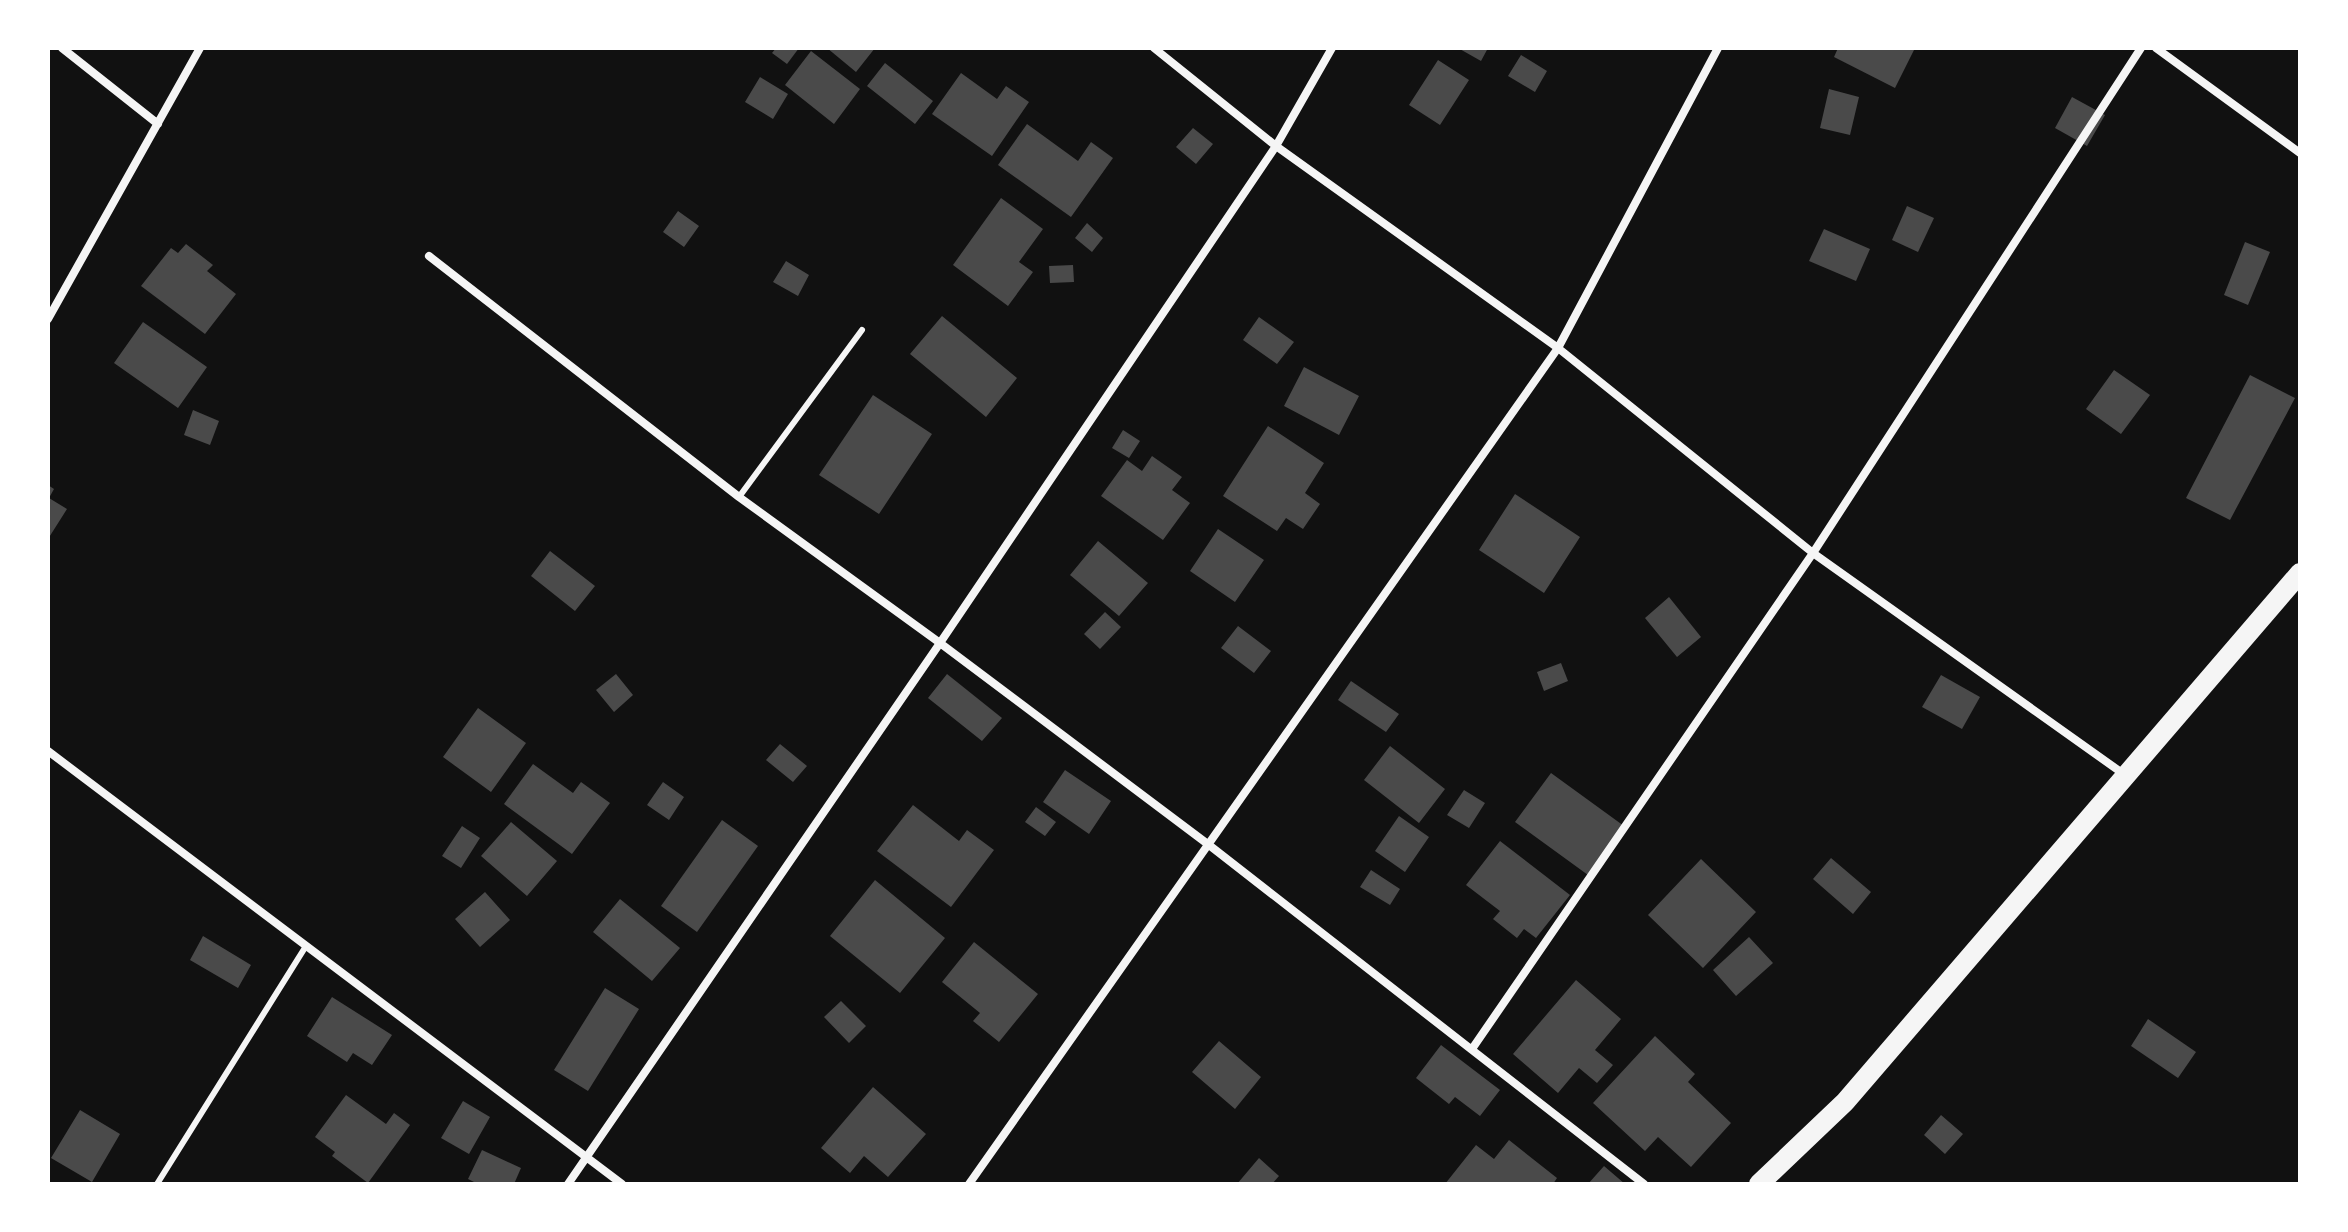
<svg xmlns="http://www.w3.org/2000/svg" width="2348" height="1232" font-family="'PT Sans',sans-serif">
<rect width="100%" height="100%" fill="#111"/>
<path fill="#4a4a4a" d="M776,48H799L787,64L772,53Z
M827,48H875L856,72Z
M1458,48H1488L1481,61Z
M1838,48H1915L1895,88L1834,57Z
M811,51L860,89L834,124L785,85Z
M1521,55L1547,71L1535,92L1508,76Z
M1438,60L1469,80L1440,125L1409,105Z
M885,63L933,101L915,124L867,86Z
M961,73L997,99L1006,86L1029,102L992,156L932,114Z
M760,77L788,94L773,119L745,102Z
M1829,89L1859,97L1850,135L1820,128Z
M2072,97L2105,115L2087,146L2055,128Z
M1027,124L1078,161L1091,142L1113,158L1071,217L998,165Z
M1193,128L1213,144L1196,164L1176,147Z
M1001,198L1043,229L1019,262L1033,272L1008,306L953,265Z
M1907,206L1934,218L1918,252L1892,240Z
M678,211L699,226L684,247L663,232Z
M1087,223L1103,238L1092,252L1075,238Z
M1824,229L1870,249L1856,281L1809,261Z
M2245,242L2270,252L2248,305L2224,295Z
M186,244L213,265L207,271L236,294L205,334L141,286L171,248L178,253Z
M786,261L809,275L798,296L773,282Z
M1073,265L1074,282L1050,283L1049,266Z
M942,316L1017,378L986,417L910,354Z
M1259,317L1294,342L1277,364L1243,340Z
M143,322L207,367L178,408L114,363Z
M1304,367L1359,396L1339,435L1284,406Z
M2114,370L2150,395L2121,434L2086,409Z
M2250,375L2295,398L2230,520L2186,498Z
M873,395L932,434L879,514L819,475Z
M193,410L219,421L210,445L184,435Z
M1268,426L1324,463L1305,493L1320,504L1303,529L1286,518L1277,531L1223,496Z
M1123,430L1140,441L1129,458L1112,448Z
M1152,456L1182,477L1172,490L1190,503L1163,540L1101,496L1127,460L1142,471Z
M48,485L54,489L49,498L67,509L48,539Z
M1515,494L1580,537L1544,593L1479,550Z
M1218,529L1264,560L1235,602L1190,571Z
M1098,541L1148,583L1119,616L1070,575Z
M550,551L595,586L575,611L531,576Z
M1669,597L1701,637L1677,657L1645,618Z
M1105,612L1121,627L1100,649L1084,634Z
M1238,626L1271,651L1254,673L1221,648Z
M1561,663L1568,681L1544,691L1537,672Z
M616,674L633,695L614,712L596,690Z
M947,674L1002,718L982,741L928,698Z
M1941,675L1980,697L1962,729L1922,707Z
M1351,681L1399,714L1386,732L1338,700Z
M478,708L526,743L491,792L443,757Z
M780,744L807,766L793,782L766,760Z
M1390,746L1445,789L1419,823L1364,780Z
M533,764L573,793L581,782L610,803L572,854L504,804Z
M1065,770L1111,801L1089,834L1043,802Z
M1551,773L1624,826L1588,875L1515,822Z
M663,782L684,797L669,820L647,805Z
M1464,790L1485,803L1469,828L1447,815Z
M913,805L959,841L967,830L994,850L951,907L877,851Z
M1036,807L1056,822L1045,836L1025,822Z
M1399,816L1429,837L1405,872L1375,851Z
M722,820L758,846L697,932L661,906Z
M511,822L557,861L527,896L481,856Z
M462,826L480,838L461,868L442,856Z
M1500,841L1570,895L1536,938L1524,929L1517,938L1493,919L1500,911L1466,885Z
M1831,858L1871,892L1853,914L1813,879Z
M1701,859L1756,912L1703,968L1648,915Z
M1371,870L1400,889L1390,905L1360,887Z
M875,880L945,938L900,993L830,936Z
M485,892L510,920L480,947L455,919Z
M620,899L680,948L652,981L593,932Z
M203,936L251,965L238,988L190,960Z
M1749,937L1773,963L1736,996L1713,970Z
M974,942L1038,994L999,1042L973,1021L980,1013L942,982Z
M1576,980L1621,1019L1595,1050L1613,1065L1597,1083L1579,1068L1558,1093L1513,1054Z
M605,988L639,1009L588,1091L554,1070Z
M332,997L392,1035L372,1065L353,1053L347,1062L307,1036Z
M841,1001L866,1026L849,1043L824,1017Z
M2148,1019L2196,1052L2178,1078L2131,1046Z
M1655,1036L1695,1074L1688,1082L1731,1123L1691,1167L1658,1137L1645,1151L1593,1103Z
M1219,1041L1261,1077L1235,1109L1192,1072Z
M1441,1045L1500,1090L1480,1116L1455,1097L1449,1104L1416,1078Z
M873,1087L926,1134L888,1177L864,1156L850,1173L821,1148Z
M346,1095L386,1124L394,1113L410,1125L368,1183L332,1156L335,1152L315,1137Z
M463,1101L490,1117L469,1154L441,1138Z
M80,1110L120,1134L92,1182L51,1158Z
M1941,1115L1963,1134L1945,1154L1924,1135Z
M1509,1140L1557,1178L1553,1184H1445L1476,1145L1494,1159Z
M482,1150L521,1168L514,1184H478L468,1179Z
M1259,1158L1279,1176L1272,1184H1237Z
M1604,1166L1625,1184H1588Z"/>
<g fill="none" stroke-linecap="round" stroke-linejoin="round">
<path stroke="#f5f5f5" stroke-width="6" d="M739,497L862,330
M157,1184L306,946"/>
<path stroke="#f5f5f5" stroke-width="8" d="M62,48L158,124
M1154,48L1276,146L1558,348L1813,553L2125,775
M2156,48L2300,153
M429,256L739,497L940,643L1209,845L1644,1184
M48,319L200,48
M48,751L622,1184
M1472,1049L1813,553L2141,48
M568,1184L940,643L1276,146L1332,48
M969,1184L1558,348L1718,48"/>
<path stroke="#f5f5f5" stroke-width="20" d="M1759,1184L1845,1102L2300,573"/>
</g>
<rect width="2348" height="1232" fill="none" stroke="#ffffff" stroke-width="100"/>
</svg>
